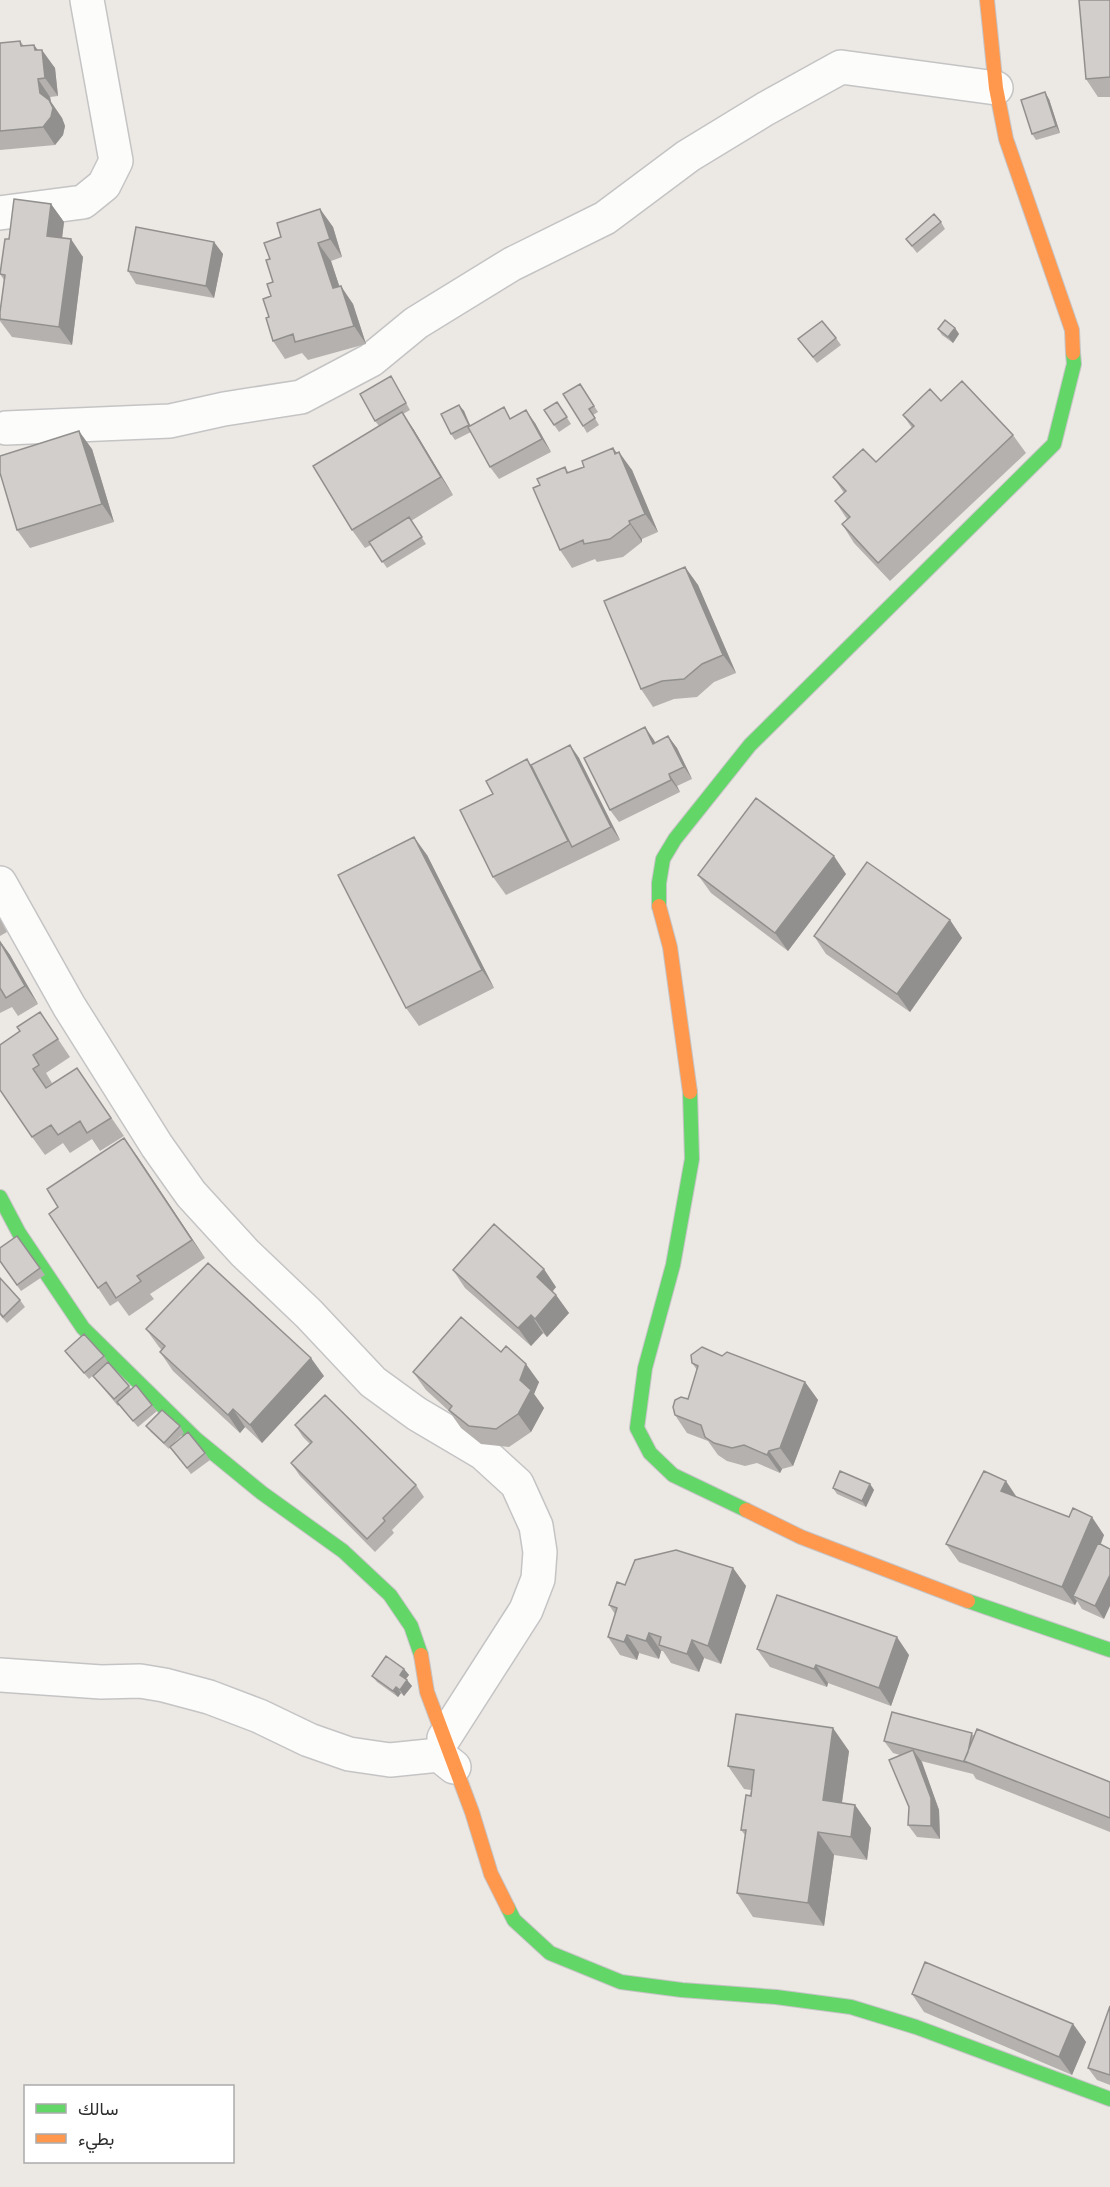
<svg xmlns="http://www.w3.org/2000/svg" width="1110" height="2187" font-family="'Varela Round',Vazirmatn,sans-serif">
<rect width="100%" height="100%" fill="#ece8e4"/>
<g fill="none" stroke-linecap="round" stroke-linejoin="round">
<g stroke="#c5c4c5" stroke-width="36">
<path id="street" d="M0,213L83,202L104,185L116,161L87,0
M6,428L170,421L224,409L301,397L371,360L416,323L512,264L605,218L688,156L765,109L841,67L996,88
M0,883L69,1006L157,1146L191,1194L245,1253L309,1314L373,1382L417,1414L483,1453L517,1484L536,1526L540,1552L538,1579L526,1610L444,1738
M0,1675L101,1682L140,1681L164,1685L209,1697L259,1716L309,1740L349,1754L390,1760L439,1755L454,1767"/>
</g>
<g stroke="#c5c4c5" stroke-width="16">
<path id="fast" d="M659,906V883L663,859L675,839L750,745L1054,444L1074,364L1073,353
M690,1092L692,1159L673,1265L645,1368L637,1428L650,1453L673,1475L746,1510
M0,1197L19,1233L83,1328L196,1439L262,1493L343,1551L390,1595L411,1626L421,1655
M968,1601L1110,1650
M508,1908L514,1920L550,1953L621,1982L682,1990L776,1997L851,2007L916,2027L1110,2099"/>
</g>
<g stroke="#c5c4c5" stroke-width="16">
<path id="slow" d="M987,0L996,88L1006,139L1072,330L1073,353
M659,906L670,947L690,1092
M746,1510L801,1537L968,1601
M421,1655L427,1692L472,1812L491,1874L508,1908"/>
</g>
<use href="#street" stroke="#fcfcfb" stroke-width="33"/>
<use href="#fast" stroke="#63d668" stroke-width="14"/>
<use href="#slow" stroke="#ff974d" stroke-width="14"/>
</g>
<path fill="#b4b1af" d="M1110,0V97H1098L1086,79Z
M20,41L24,46L34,45L38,50L55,68L58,96L50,97L51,102L62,118L65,126L63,135L55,145L0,150V43Z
M1049,99L1060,133L1036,140L1032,134Z
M51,204L64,222L62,238L83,257L72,345L12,337L0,321V312L4,280L0,274Z
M320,209L333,227L342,257L331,261L339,286L353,304L366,344L308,360L302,353L285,359L273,341L269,317L273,282L270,259L281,237Z
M941,222L945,229L917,253L906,239Z
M214,242L223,254L214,298L136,284L128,271Z
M955,328L959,334L953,343L942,335L938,329Z
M836,338L841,345L817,363L798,339Z
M395,383L410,410L403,414L414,430L453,495L411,521L426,544L387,568L371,545L365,548L352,530L379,426L375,421Z
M580,384L598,412L593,415L599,425L587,433L583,426Z
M941,401L1013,435L1026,453L890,581L854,543L842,524L847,519L835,501L844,493L833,477L876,462L912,428L903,415Z
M557,402L571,424L559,432L544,410Z
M459,405L464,411L470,426L512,418L535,423L551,452L499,479L490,467L471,432L455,440L451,434Z
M613,448L632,470L658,532L642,539V542L623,557L597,562L595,559L572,568L560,550L540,485L565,467L569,473L584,467Z
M92,449L114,522L30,548L17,530Z
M685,567L698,585L736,673L714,682L697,697L674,699L653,707L641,689Z
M645,727L655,743L668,736L677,748L692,779L677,786L680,792L619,822L610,810Z
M570,745L579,758L620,840L506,895L493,877V794Z
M427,855L494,988L419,1026L406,1008Z
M846,874L788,951L711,893L698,875Z
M0,919L7,932L0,936Z
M950,920L962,938L910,1012L826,954L814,936Z
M0,941L10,955L38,1004L18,1016L12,1007L0,1013Z
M40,1012L70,1057L46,1073L52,1083L46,1087V1088L77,1068L124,1136L100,1151L92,1139L70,1153L63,1143L45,1155L32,1137L20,1031Z
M137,1156L205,1258L150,1294L154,1299L129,1316L118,1301L110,1306L98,1288Z
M17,1236L45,1275L21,1291L0,1262Z
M453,1270L556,1287L553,1291L556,1295L569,1313L547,1337L543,1333L531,1346L465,1288Z
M0,1278L20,1300L25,1307L7,1323L0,1315Z
M146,1329L324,1376L262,1443L245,1427L240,1433L173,1371L160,1352L162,1350L159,1347Z
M65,1351L104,1356L108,1362L89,1379Z
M501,1352L539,1382L534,1394L544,1408L531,1432L509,1447L481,1444L461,1428L449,1411L426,1390L413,1372Z
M722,1356L805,1382L818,1400L793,1466L782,1469L780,1473L757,1463L745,1466L727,1461L718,1455L708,1441L687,1433L675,1415L688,1399L697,1370L692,1363Z
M93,1376L129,1386L131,1389L152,1405L157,1411L138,1427L119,1405L118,1406Z
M295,1425L416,1485L424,1497L392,1530L394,1533L375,1552L300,1476L291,1463L310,1444L303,1437Z
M146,1426H180L184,1433L175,1442L205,1453L210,1460L191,1474L170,1447L169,1449L151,1432Z
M870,1484L874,1490L866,1507L837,1494L833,1488Z
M1018,1498L1104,1535L1101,1544L1104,1619L1082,1609L1077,1601L1075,1605L959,1562L946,1544Z
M733,1568L746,1586L721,1664L704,1658L699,1672L671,1663L663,1651H661L659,1659L639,1653L637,1660L620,1655L608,1637L615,1614L609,1605L625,1585Z
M757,1649L909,1655L891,1706L828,1683L827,1687L770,1667Z
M404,1669L409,1675L406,1679L412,1686L404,1696L401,1693L398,1697L377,1682L372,1676Z
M974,1735L1110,1782V1832L976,1779L973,1774L921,1761L939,1810L940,1839L917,1837L908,1825L909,1807L900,1755L893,1753L884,1741Z
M849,1751L842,1803L855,1805L871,1828L867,1860L834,1855L824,1926L753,1917L737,1893L745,1835L741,1830L751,1790L744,1789L728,1766Z
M912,1994L1073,2024L1086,2042L1072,2075L924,2012Z
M1110,2006V2085L1097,2080L1088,2068Z"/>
<path fill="#92908e" d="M34,45L43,58L42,50L55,68L58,96L45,78L35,50Z
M38,79L50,97L51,102L62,118L65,126L63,135L55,145L43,127Z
M1045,92L1049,99L1060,133L1056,126Z
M51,204L64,222L60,254L47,236Z
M320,209L333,227L342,257L330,239Z
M71,239L83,257L72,345L59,327Z
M214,242L223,254L214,298L206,286Z
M318,243L331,261L346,306L333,288Z
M341,286L353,304L366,344L354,326Z
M955,328L959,334L953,343L948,337Z
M459,405L464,411L473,432L469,425Z
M526,410L535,423L551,452L542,439Z
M402,412L414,430L453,495L441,477Z
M79,431L92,449L114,522L102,504Z
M613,448L624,464L619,452L632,470L658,532L645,514Z
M629,521L642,539V542L630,524Z
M685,567L698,585L736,673L723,655Z
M645,727L654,740L662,756L653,744Z
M668,736L677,748L692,779L684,767Z
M570,745L579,758L620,840L611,827Z
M669,774L677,786L680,792L671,780Z
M414,837L427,855L494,988L482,970Z
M834,856L846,874L788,951L775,933Z
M950,920L962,938L910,1012L897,994Z
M0,941L10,955L38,1004L25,986Z
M124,1138L137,1156L205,1258L192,1240Z
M544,1269L556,1287L549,1295L537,1277Z
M556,1295L569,1313L547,1337L535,1319Z
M531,1315L543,1333L531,1346L518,1328Z
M311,1358L324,1376L262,1443L250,1425Z
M526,1364L539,1382L534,1394L544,1408L531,1432L518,1414L520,1380Z
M805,1382L818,1400L793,1466L780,1448Z
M233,1409L245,1427L240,1433L228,1415Z
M769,1451L782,1469L780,1473L767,1455Z
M1006,1481L1018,1499L1001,1491Z
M870,1484L874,1490L866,1507L862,1501Z
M1092,1517L1104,1535L1078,1598L1073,1596L1077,1601L1075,1605L1062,1587Z
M733,1568L746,1586L721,1664L708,1646Z
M1110,1575V1606L1104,1619L1095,1606Z
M649,1633L661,1651L659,1659L646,1641Z
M627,1635L639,1653L637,1660L624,1642Z
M897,1637L909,1655L891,1706L879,1688Z
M692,1640L704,1658L699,1672L687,1654Z
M816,1665L828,1683L827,1687L814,1669Z
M404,1669L409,1675L404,1681L400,1675Z
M407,1680L412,1686L404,1696L400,1690Z
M396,1687L401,1693L398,1697L393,1691Z
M833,1728L849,1751L839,1823L823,1800Z
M913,1750L922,1762L939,1810L940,1839L931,1826Z
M855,1805L871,1828L867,1860L851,1837Z
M818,1832L834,1855L824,1926L808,1903Z
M1073,2024L1086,2042L1072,2075L1059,2057Z"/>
<path fill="#d1cecb" stroke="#92908e" stroke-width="1.5" d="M1079,0H1110V77L1086,79Z
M20,41L21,46L34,45L35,50H42L45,78L38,79L40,93L49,100L53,108L51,117L43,127L0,131V43Z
M1045,92L1056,126L1032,134L1021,100Z
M14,199L51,204L47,236L71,239L59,327L0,319V312L5,275L0,274L5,239H9Z
M320,209L330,239L318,243L333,288L341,286L354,326L295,342L293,334L273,341L266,318L269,317L263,299L271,296L267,284L273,282L266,260L270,259L264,243L281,237L277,223Z
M934,214L941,222L912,246L906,239Z
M136,227L214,242L206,286L128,271Z
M945,320L955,328L948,337L938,329Z
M822,321L836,338L813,357L798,339Z
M391,376L406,403L375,421L360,394Z
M962,381L1013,435L878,563L842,524L850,517L835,501L846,491L833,477L863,449L876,462L914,426L903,415L930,389L941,401Z
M580,384L594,406L589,409L595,418L583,426L563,394Z
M557,402L567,417L554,425L544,410Z
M459,405L469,425L451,434L441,414Z
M504,407L510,419L526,410L542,439L490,467L468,427Z
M402,412L441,477L352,530L313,466Z
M79,431L102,504L17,530L0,473V456Z
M613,448L615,454L619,452L645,514L629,521L630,524L610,539L584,544L583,540L560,550L533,488L540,485L537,479L565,467L567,473L584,467L582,461Z
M409,517L422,537L382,562L369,542Z
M685,567L723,655L702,664L684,679L662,681L641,689L604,601Z
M645,727L653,744L668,736L684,767L669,774L671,780L610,810L584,758Z
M570,745L611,827L572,847L531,765Z
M527,759L568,841L493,877L460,810L493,794L486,781Z
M756,798L834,856L775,933L698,875Z
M414,837L482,970L406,1008L338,875Z
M867,862L950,920L897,994L814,936Z
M0,942L25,986L6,998L0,988Z
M40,1012L58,1039L33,1055L39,1065L33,1069L46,1088L77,1068L111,1118L87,1133L80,1121L58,1135L51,1125L32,1137L0,1090V1045L20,1031L17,1027Z
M124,1138L192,1240L137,1276L141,1281L116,1298L106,1282L98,1288L49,1214L58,1207L47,1189Z
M494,1224L544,1269L537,1277L556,1295L535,1319L531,1315L518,1328L453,1270Z
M17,1236L40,1268L17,1285L0,1261V1248Z
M208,1263L311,1358L250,1425L233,1409L228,1415L160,1352L165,1346L146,1329Z
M0,1278L20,1300L3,1317L0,1313Z
M461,1317L501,1352L506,1346L526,1364L520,1380L531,1390L518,1414L496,1429L469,1426L449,1410L452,1406L413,1372Z
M84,1334L104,1356L84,1373L65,1351Z
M702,1347L722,1356L727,1352L805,1382L780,1448L769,1451L767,1455L744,1445L732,1448L714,1443L705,1437L701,1425L675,1415L673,1407L675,1400L681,1397L688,1399L698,1366L692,1363L691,1355Z
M108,1362L129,1386L114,1399L93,1376Z
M136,1385L152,1405L133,1421L117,1402Z
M325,1395L416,1485L383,1518L385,1521L367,1539L291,1463L312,1442L295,1425Z
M162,1410L180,1426L164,1443L146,1426Z
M188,1432L205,1453L187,1468L170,1447Z
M840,1471L870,1484L862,1501L833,1488Z
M984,1471L1006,1481L1001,1491L1069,1517L1073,1508L1092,1517L1062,1587L946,1544Z
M1098,1543L1110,1549V1575L1095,1606L1073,1596Z
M676,1550L733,1568L708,1646L692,1640L687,1654L659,1645L661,1637L649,1633L646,1641L627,1635L624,1642L608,1637L617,1608L609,1605L617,1582L625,1585L635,1560Z
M777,1595L897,1637L879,1688L816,1665L814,1669L757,1649Z
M386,1656L404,1669L400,1675L407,1680L400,1690L396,1687L393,1691L372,1676Z
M892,1712L972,1733L968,1752L964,1761L965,1762L884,1741Z
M736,1714L833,1728L823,1800L855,1805L851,1837L818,1832L808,1903L737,1893L746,1830H741L746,1795L751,1796L754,1770L728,1766Z
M977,1729L1110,1782V1818L964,1761Z
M913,1750L931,1798V1826L908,1825L909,1807L889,1760Z
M925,1962L1073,2024L1059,2057L912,1994Z
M1110,2006V2075L1088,2068Z"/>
<rect x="24" y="2085" width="210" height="78" fill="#ffffff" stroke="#ababab" stroke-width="1.5"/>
<rect x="36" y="2104" width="30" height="9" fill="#63d668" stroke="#ababab" stroke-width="1.5"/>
<text x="78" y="2115" font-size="18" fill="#2e2e2e">سالك</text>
<rect x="36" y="2134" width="30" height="9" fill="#ff974d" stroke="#ababab" stroke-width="1.5"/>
<text x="78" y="2145" font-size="18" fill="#2e2e2e">بطيء</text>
</svg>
